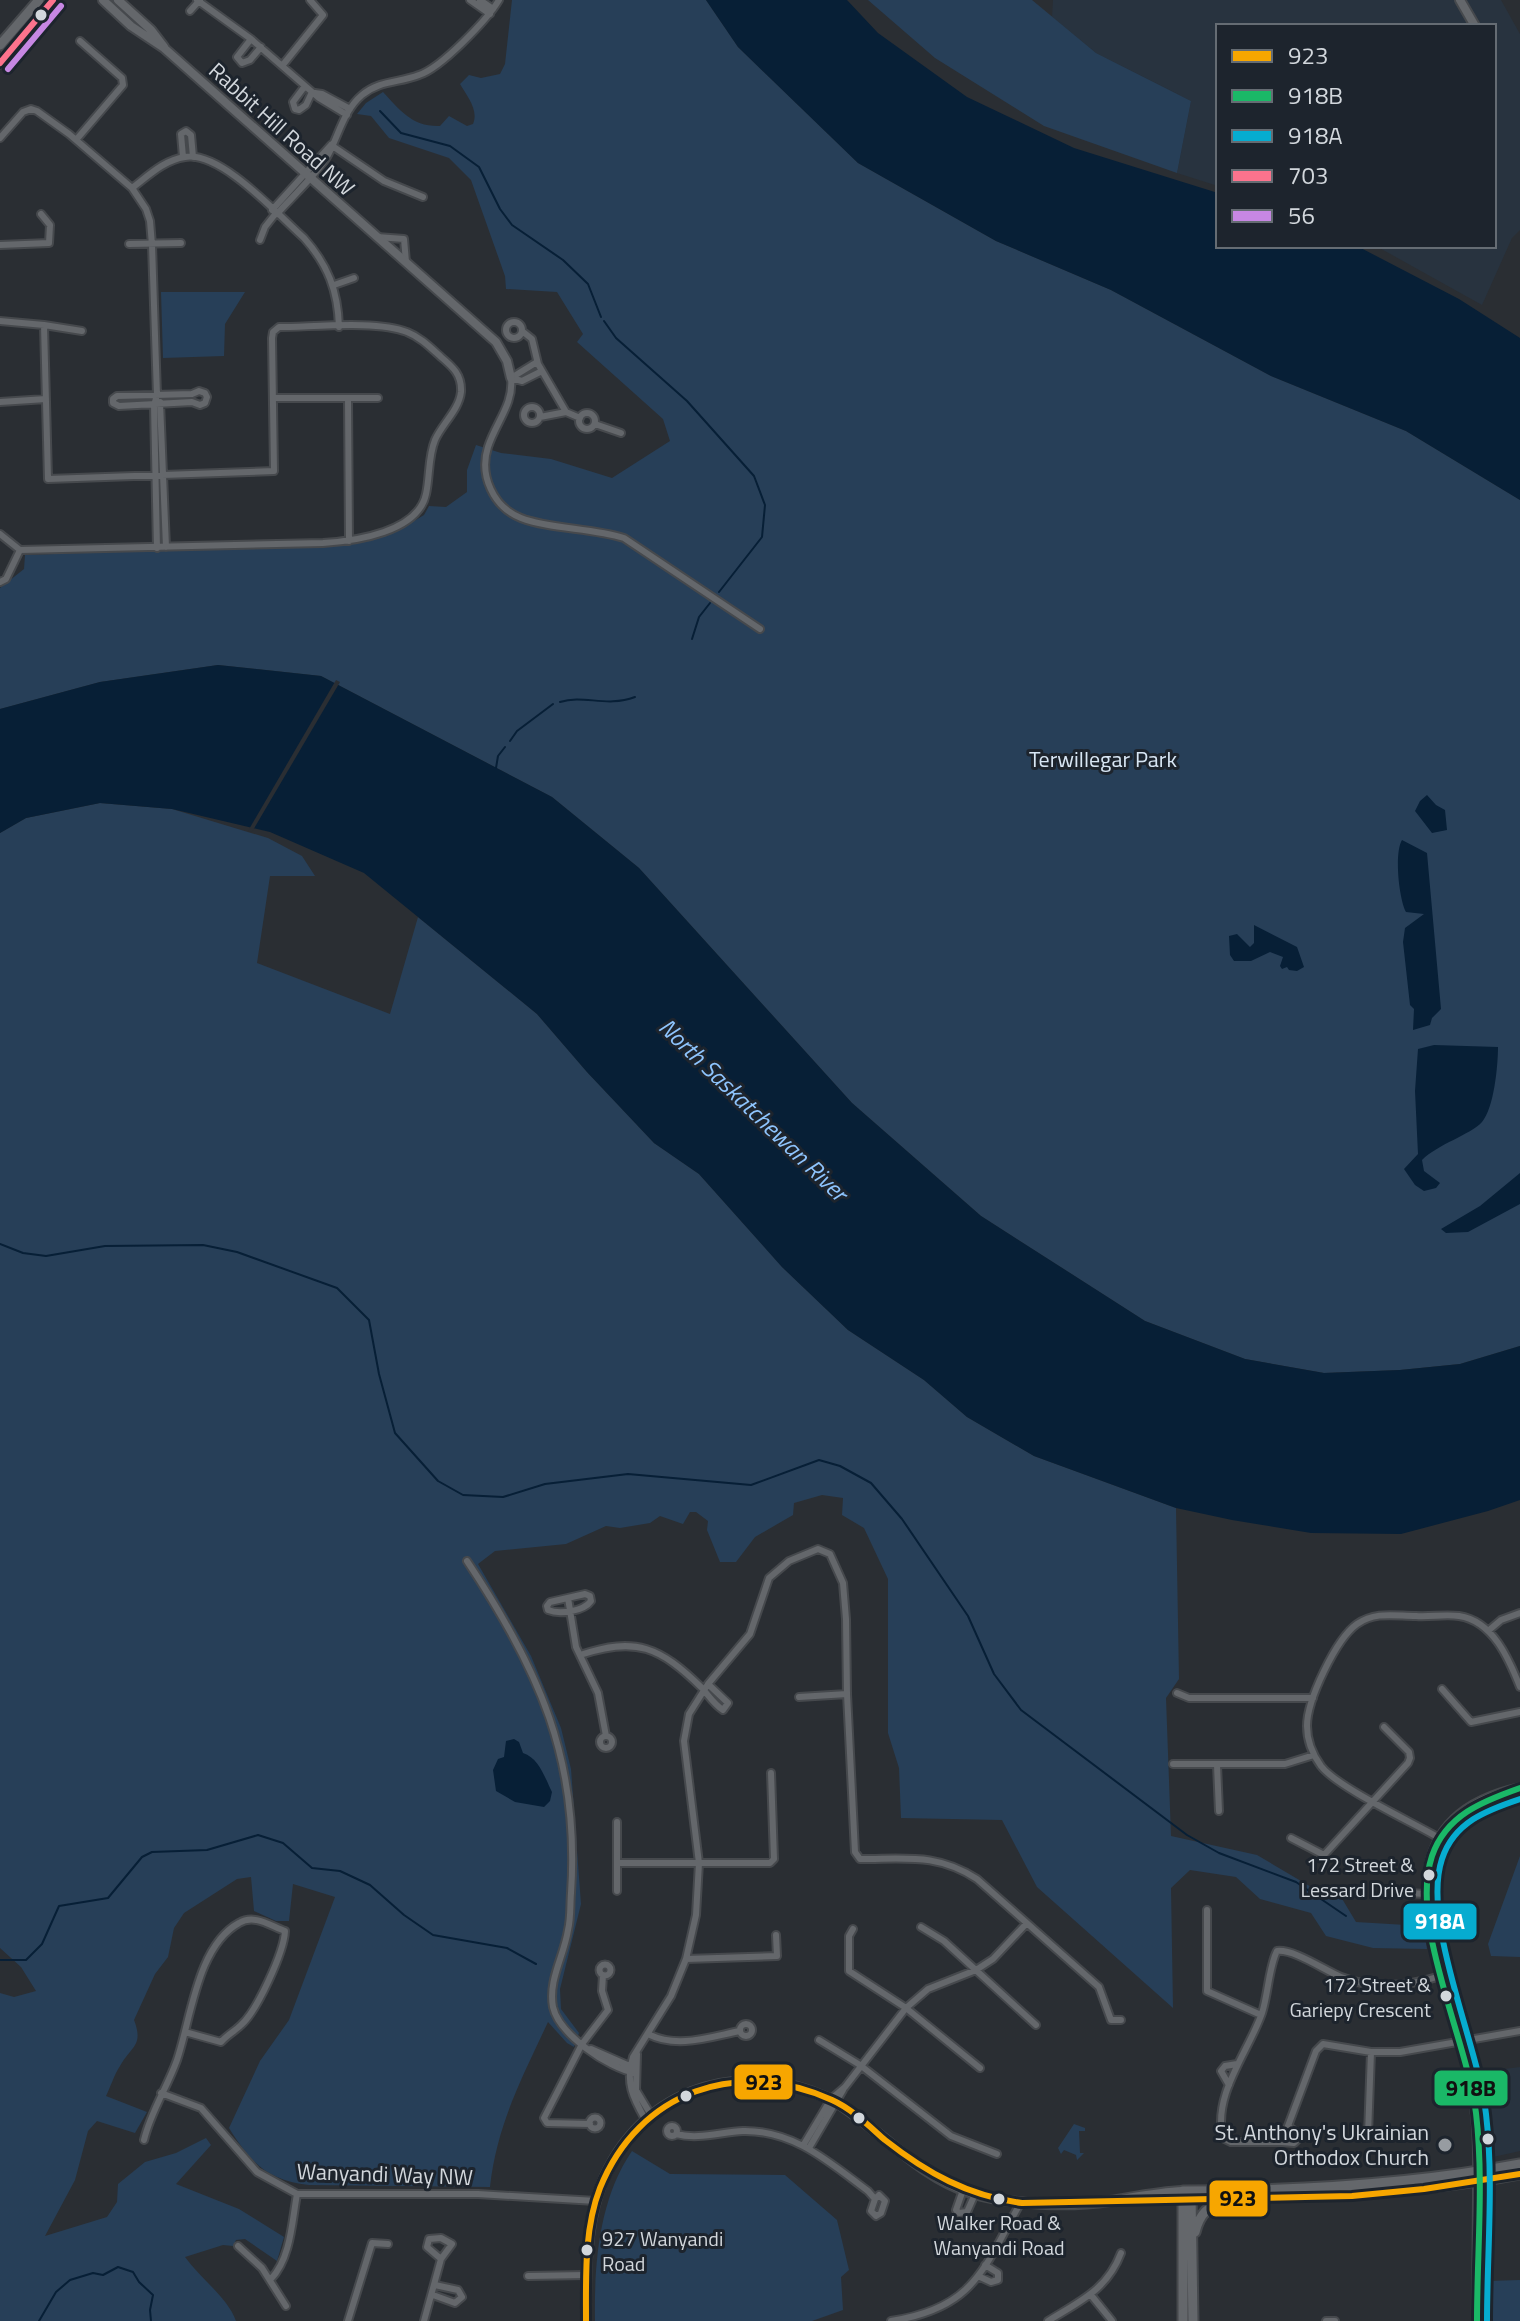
<svg xmlns="http://www.w3.org/2000/svg" width="1520" height="2321" font-family="'Titillium Web',sans-serif">
<rect width="100%" height="100%" fill="#2a2e33"/>
<path fill="#28333f" d="M1053,0H1501L1520,34V230L1512,238L1482,305L1376,246H1494V26H1218V186L1177,173L1191,101L1096,53L1052,17Z
M1520,2067V2151L1493,2157L1490,2155L1487,2114L1480,2072Z"/>
<path fill="#273f58" d="M512,0H706L738,47L858,163L996,241L1111,290L1271,376L1406,431L1520,500V1346L1460,1364L1400,1370L1324,1373L1245,1359L1145,1321L981,1216L852,1103L639,868L552,797L321,676L218,665L100,682L0,709V588L24,569L25,555L348,544L409,524L424,515L429,506L446,507L467,492V470L476,445L501,453L551,459L612,478L670,441L663,419L577,342L583,334L557,292L506,289L505,276L471,180L449,158L389,138L371,116L357,114L366,103L383,92C400,110 412,127 440,126L449,116L467,126L473,124C479,110 467,96 460,84L469,75L481,78L500,74L505,64Z
M868,0H1032L1096,53L1191,101L1177,173L1044,126L935,58Z
M161,292H245L225,324L224,356L163,358Z
M100,803L172,809L268,838L302,856L315,876H270L257,963L390,1014L418,917L537,1014L587,1072L654,1143L699,1174L782,1267L848,1330L924,1380L967,1417L1034,1456L1176,1508L1179,1679L1166,1698L1171,1836L1257,1855L1323,1894L1341,1897L1356,1922L1423,1926L1427,1949L1373,1948L1326,1936L1311,1913L1260,1899L1236,1877L1190,1870L1171,1888L1173,2008L1037,1887L1002,1820L901,1818L899,1768L888,1733V1579L864,1528L842,1515L843,1498L822,1495L794,1503L793,1515L755,1537L736,1562H720L707,1530L708,1521L696,1512H690L683,1524L660,1516L650,1523L620,1528L606,1526L566,1544L495,1551L478,1564L531,1656L561,1728L571,1769L581,1904L560,1989L561,2009L579,2033L574,2047L567,2043L548,2022C522,2078 497,2124 490,2187L309,2185C267,2180 251,2163 229,2128L260,2061L289,2020L335,1897L293,1884L289,1921H276L254,1911L251,1877L237,1879L184,1913L174,1928L168,1957L155,1974L134,2020C144,2046 131,2046 120,2066C114,2075 111,2086 106,2096L147,2112L135,2133L97,2121L88,2131L75,2180L45,2236L107,2217L117,2202L118,2184L145,2162L176,2153L206,2138L211,2145L176,2184L239,2209L284,2237L277,2261L245,2239L236,2240L233,2246L223,2245L185,2257C201,2279 228,2298 236,2321H0V1993L14,1997L36,1991L21,1967L0,1948V833L26,818Z
M1520,1856V1957L1491,1956L1488,1944Z
M1074,2124L1085,2128V2131H1079L1080,2153H1084L1077,2160L1076,2155L1064,2150L1061,2154L1058,2148Z
M632,2151L670,2174L785,2175L837,2220L849,2270L841,2277L843,2310L812,2321H595C594,2264 599,2199 632,2151Z
M1520,2280V2321H1488V2281Z"/>
<path fill="#071f36" d="M706,0H847L878,33L967,97L1074,148L1218,193V246H1357L1459,299L1520,338V500L1406,431L1271,376L1111,290L996,241L858,163L738,47Z
M218,665L321,676L552,797L639,868L852,1103L981,1216L1145,1321L1245,1359L1324,1373L1400,1370L1460,1364L1520,1346V1500L1488,1511L1401,1534L1311,1533L1232,1520L1176,1508L1034,1456L967,1417L924,1380L848,1330L782,1267L699,1174L654,1143L587,1072L537,1014L364,873L270,832L172,809L100,803L26,818L0,833V709L100,682Z
M1427,795L1436,805L1445,810L1447,830L1432,833L1415,811L1420,801Z
M1402,840L1427,853L1441,1009L1432,1018L1430,1025L1413,1030L1414,1009L1410,1005L1403,942L1405,928L1424,914L1406,912C1399,899 1394,853 1402,840Z
M1254,925L1297,947L1304,967L1297,971L1289,970L1287,967L1282,969L1280,966L1283,957L1270,952L1251,961H1234L1230,955L1229,936L1237,934L1250,947L1254,943Z
M1434,1045L1498,1047C1498,1066 1494,1108 1482,1122C1470,1135 1438,1144 1422,1160L1424,1171L1440,1183L1436,1188L1424,1191L1415,1185L1404,1169L1418,1154L1415,1091L1418,1049Z
M1520,1173V1204L1468,1232L1446,1233L1441,1229L1480,1206Z
M514,1739L519,1742L523,1753C539,1758 545,1778 552,1792L550,1801L544,1807L515,1802L496,1791L493,1770L498,1759L504,1757L506,1741Z"/>
<path fill="#2a2e33" d="M336,680L340,682L252,832L248,831Z"/>
<g fill="none" stroke-linecap="round" stroke-linejoin="round">
<path stroke="#071f36" stroke-width="2" d="M380,111L401,133L450,146L479,167L500,209L512,225L563,260L588,284L601,317
M604,321L616,338L687,401L754,476L765,505L762,537L719,592
M692,639L699,617L710,603
M560,702C584,694 606,708 635,697
M510,741L517,731L553,704
M496,768L498,756L505,747
M0,1244L23,1253L46,1256L105,1246L203,1245L237,1252L337,1288L369,1320L379,1374L395,1433L438,1481L463,1495L503,1497L545,1484L628,1474L751,1485L819,1460L840,1466L871,1483L902,1519L968,1616L994,1674L1021,1710L1187,1835L1219,1853L1296,1882L1346,1916
M0,1960H26L42,1944L59,1906L108,1898L142,1857L152,1852L207,1850L258,1835L283,1843L312,1868L340,1871L370,1885L404,1915L433,1935L507,1948L536,1964
M39,2321L56,2292L70,2280L93,2273L103,2275L118,2267L133,2272L139,2282L153,2295L150,2310L151,2321"/>
<g stroke="#46494d" stroke-width="10">
<path id="minor" d="M197,0L251,39L319,98L347,115
M470,0L490,14
M480,0L493,9
M190,11L200,0
M251,39L237,57L242,63L250,60L261,47
M282,66L323,15L310,0
M305,86L293,102L295,109L299,110L306,105L312,92
M315,93L322,94L350,109
M0,138L23,112L31,109L37,111L69,134L132,188L146,209L150,221L152,245L157,395L154,405L157,548
M76,140L123,85L122,78L80,41
M331,145L384,181L423,197
M183,157L181,134L186,131L191,135L193,157
M132,188C148,176 164,160 185,157C221,151 277,214 304,238C328,265 338,291 339,327
M272,210L331,145
M277,214C290,199 322,169 329,153C339,134 344,110 362,95C380,80 399,83 419,75C441,68 487,20 499,0
M377,237L404,239L406,262
M260,240L265,227L276,213
M129,244L181,243
M0,245L49,243L50,225L41,214
M334,285L354,278
M0,321L44,325L48,479L274,471L272,338L273,332L279,327C312,327 378,320 407,332C420,337 430,347 441,357C453,367 462,375 461,392C459,410 442,424 435,440C428,457 430,476 426,494C418,532 356,541 323,543L20,550L0,534
M506 330a8 8 0 1 1 16 0a8 8 0 1 1-16 0Z
M44,325L82,331
M522,331L532,339L538,364L566,412L580,418
M511,378C514,404 496,422 488,447C479,475 493,507 521,518C549,529 592,528 624,538L760,629
M511,378L522,381L542,371
M511,378L537,362
M199,391L205,393L207,397L205,403L200,405L192,402L119,406L113,403V399L117,396L192,394Z
M274,398H348L349,541
M348,398H378
M0,402L46,399
M160,402L166,547
M524 415a8 8 0 1 1 16 0a8 8 0 1 1-16 0Z
M579 421a8 8 0 1 1 16 0a8 8 0 1 1-16 0Z
M540,417L566,412
M595,424L621,433
M0,582L6,579L20,550
M467,1561C539,1669 580,1761 571,1893C570,1905 571,1918 568,1930C564,1956 548,1980 553,2007C559,2034 608,2068 635,2073
M585,1594L590,1596L591,1601C584,1611 560,1615 548,1610L547,1606L550,1602Z
M568,1598L576,1647L598,1693L606,1736
M1488,1631L1501,1620L1520,1613
M580,1655C636,1636 660,1647 702,1688C709,1696 714,1704 723,1710L728,1703L708,1684
M1442,1689L1471,1722L1520,1712
M1177,1693L1189,1698H1313
M799,1697L847,1694
M600 1742a6 6 0 1 1 12 0a6 6 0 1 1-12 0Z
M1173,1764H1285L1314,1755
M1217,1765L1219,1811
M617,1822V1891
M1291,1838L1324,1855L1408,1763L1410,1758L1409,1752L1384,1727
M1441,1839C1414,1823 1338,1788 1321,1766C1313,1755 1307,1741 1307,1726C1307,1700 1336,1639 1357,1624C1376,1611 1395,1616 1416,1616C1431,1617 1445,1614 1459,1616C1493,1621 1509,1659 1520,1687
M618,1863H770L774,1859L771,1773
M1388,1892L1426,1894
M1207,1910V1991L1261,2015
M921,1927L944,1941L1036,2025
M853,1929L849,1936V1971L906,2008L980,2068
M686,1959L777,1956L776,1935
M599.5 1970a5.5 5.5 0 1 1 11 0a5.5 5.5 0 1 1-11 0Z
M1441,1976C1408,1986 1374,1990 1341,1977C1324,1970 1294,1949 1277,1951C1269,1966 1268,1995 1262,2013C1249,2051 1212,2095 1223,2138L1231,2142H1282L1316,2051L1323,2044L1371,2052H1400L1520,2031
M740 2030a6 6 0 1 1 12 0a6 6 0 1 1-12 0Z
M648,2034C677,2049 710,2037 740,2031
M819,2040L860,2065L951,2136L997,2154
M591,2049L632,2067
M637,2054L636,2090L651,2115
M1229,2085L1221,2071L1225,2066L1237,2064
M161,2093L201,2108L257,2172L297,2194H478L596,2201
M589.5 2123a5.5 5.5 0 1 1 11 0a5.5 5.5 0 1 1-11 0Z
M645,2119C633,2098 625,2082 633,2057L671,1996L686,1959L696,1915L699,1863L684,1741L689,1714L708,1684L750,1634L769,1578L789,1561L818,1549L830,1554L843,1583L846,1619L847,1694L855,1852L860,1859C906,1859 937,1853 977,1879L1099,1987L1111,2020H1121
M590,2124L547,2123L544,2118L582,2044L608,2010L602,1991L603,1975
M667 2131a5 5 0 1 1 10 0a5 5 0 1 1-10 0Z
M676,2134C698,2140 721,2132 743,2131C794,2130 829,2162 868,2191L875,2199
M1368,2135L1371,2052
M144,2140C151,2111 167,2088 177,2060C191,2019 197,1946 239,1923C254,1914 269,1925 285,1931C284,1952 257,2011 241,2025C235,2031 227,2035 221,2042L185,2032
M1282,2142L1294,2143L1298,2139L1297,2133L1288,2126
M804,2144L831,2099L845,2087L906,2008L928,1989L976,1970L993,1959L1026,1924
M809,2148L843,2090
M963,2190L956,2210L959,2213L967,2212L975,2194
M879,2195L885,2201L881,2213L876,2216L871,2211L875,2199Z
M238,2246L262,2268L286,2306
M528,2276L586,2275
M978,2276L991,2282L998,2280V2273L985,2265
M271,2279C291,2258 292,2221 297,2194
M433,2295L455,2303L462,2297L458,2290L435,2285
M1091,2295L1112,2321
M348,2321L372,2243L388,2244
M424,2321L441,2259L452,2244L441,2238L429,2239L427,2247L441,2259
M891,2321C975,2308 983,2269 1021,2202
M1048,2321C1080,2301 1107,2290 1121,2253
M1326,2321H1335"/>
</g>
<g stroke="#46494d" stroke-width="12">
<path id="tertiary" d="M103,0L131,26L164,48L496,342L507,361L511,378
M118,0L151,30L164,47
M1460,0L1475,26
M1154,2198L1182,2197
M586,2321C586,2280 585,2234 598,2194C632,2093 736,2055 830,2099C843,2105 854,2115 865,2123C898,2149 930,2180 971,2193C1011,2205 1069,2207 1110,2201C1135,2197 1158,2192 1183,2191
M1477,2321C1477,2279 1478,2236 1478,2194C1478,2167 1479,2141 1476,2115C1473,2089 1467,2063 1460,2038C1433,1944 1379,1819 1520,1788"/>
</g>
<g stroke="#46494d" stroke-width="13">
<path id="secondary" d="M0,45L39,0
M0,63L53,0
M1191,2194L1193,2321
M1182,2197C1296,2197 1408,2195 1520,2174
M1195,2232C1200,2213 1208,2206 1227,2200
M1183,2321V2191C1296,2191 1409,2185 1520,2164"/>
</g>
<use href="#minor" stroke="#64676b" stroke-width="6"/>
<use href="#tertiary" stroke="#64676b" stroke-width="8"/>
<use href="#secondary" stroke="#64676b" stroke-width="9"/>
<g stroke="#1d242d" stroke-width="12">
<path id="bus-1" d="M586,2321C586,2277 584,2229 600,2188C639,2091 738,2057 832,2100C852,2109 869,2126 885,2140C927,2173 968,2196 1022,2203L1352,2196L1424,2189L1520,2174"/>
</g>
<g stroke="#1d242d" stroke-width="12">
<path id="bus-2" d="M1477,2321C1477,2252 1484,2181 1476,2113C1467,2039 1409,1925 1432,1856C1446,1815 1483,1801 1520,1788"/>
</g>
<g stroke="#1d242d" stroke-width="12">
<path id="bus-3" d="M1487,2321C1487,2253 1494,2182 1486,2114C1478,2044 1421,1922 1442,1859C1454,1822 1487,1810 1520,1799"/>
</g>
<g stroke="#1d242d" stroke-width="12">
<path id="bus-4" d="M0,63L53,0"/>
</g>
<g stroke="#1d242d" stroke-width="12">
<path id="bus-5" d="M8,69L61,6"/>
</g>
<use href="#bus-1" stroke="#f7a600" stroke-width="6"/>
<use href="#bus-2" stroke="#1ab867" stroke-width="6"/>
<use href="#bus-3" stroke="#06acd0" stroke-width="6"/>
<use href="#bus-4" stroke="#fc738d" stroke-width="6"/>
<use href="#bus-5" stroke="#c787e3" stroke-width="6"/>
</g>
<g fill="#d2d7dc" stroke="#1d242d" stroke-width="3">
<circle cx="41" cy="15" r="7"/>
<circle cx="1429" cy="1875" r="7"/>
<circle cx="1446" cy="1996" r="7"/>
<circle cx="686" cy="2096" r="7"/>
<circle cx="859" cy="2118" r="7"/>
<circle cx="1488" cy="2139" r="7"/>
<circle cx="999" cy="2199" r="7"/>
<circle cx="587" cy="2250" r="7"/>
</g>
<circle fill="#979ca1" stroke="#1d242d" stroke-width="3" cx="1445" cy="2145" r="8"/>
<g text-anchor="middle" stroke-width="6" stroke-linejoin="round" paint-order="stroke">
<g font-size="20" fill="#d2d7dc" stroke="#1d242d" text-anchor="end">
<text x="1414" y="1872">172 Street &amp;<tspan x="1414" dy="25">Lessard Drive</tspan></text>
<text x="1431" y="1992">172 Street &amp;<tspan x="1431" dy="25">Gariepy Crescent</tspan></text>
<text x="999" y="2230" text-anchor="middle">Walker Road &amp;<tspan x="999" dy="25">Wanyandi Road</tspan></text>
<text x="602" y="2246" text-anchor="start">927 Wanyandi<tspan x="602" dy="25">Road</tspan></text>
</g>
<g font-size="22" fill="#d2d7dc" stroke="#1d242d">
<text transform="translate(282 129) rotate(42)" y="8">Rabbit Hill Road NW</text>
<text transform="translate(385 2174) rotate(2)" y="8">Wanyandi Way NW</text>
</g>
<g font-size="22" fill="#d8e6f4" stroke="#1d242d">
<text x="1103" y="767">Terwillegar Park</text>
</g>
<g font-size="22" fill="#d2d7dc" stroke="#1d242d" text-anchor="end">
<text x="1429" y="2140">St. Anthony's Ukrainian<tspan x="1429" dy="25">Orthodox Church</tspan></text>
</g>
<g font-size="24" font-style="italic" fill="#8ec4fd" stroke="#1d242d">
<text transform="translate(753 1110) rotate(44)" y="8">North Saskatchewan River</text>
</g>
</g>
<g stroke="#1d242d" stroke-width="3">
<rect x="1402" y="1902" width="76" height="39" rx="8" fill="#06acd0"/>
<rect x="733" y="2063" width="61" height="38" rx="8" fill="#f7a600"/>
<rect x="1433" y="2069" width="76" height="38" rx="8" fill="#1ab867"/>
<rect x="1208" y="2179" width="61" height="39" rx="8" fill="#f7a600"/>
</g>
<g font-size="22" text-anchor="middle" font-weight="bold" fill="#fff">
<text x="1440" y="1929">918A</text>
</g>
<g font-size="22" text-anchor="middle" font-weight="bold" fill="#111">
<text x="764" y="2090">923</text>
<text x="1471" y="2096">918B</text>
<text x="1238" y="2206">923</text>
</g>
<rect x="1216" y="24" width="280" height="224" fill="#1d242d" stroke="#656c73" stroke-width="2"/>
<rect x="1232" y="50" width="40" height="12" fill="#f7a600" stroke="#656c73" stroke-width="2"/>
<text x="1288" y="64" font-size="24" fill="#d2d7dc">923</text>
<rect x="1232" y="90" width="40" height="12" fill="#1ab867" stroke="#656c73" stroke-width="2"/>
<text x="1288" y="104" font-size="24" fill="#d2d7dc">918B</text>
<rect x="1232" y="130" width="40" height="12" fill="#06acd0" stroke="#656c73" stroke-width="2"/>
<text x="1288" y="144" font-size="24" fill="#d2d7dc">918A</text>
<rect x="1232" y="170" width="40" height="12" fill="#fc738d" stroke="#656c73" stroke-width="2"/>
<text x="1288" y="184" font-size="24" fill="#d2d7dc">703</text>
<rect x="1232" y="210" width="40" height="12" fill="#c787e3" stroke="#656c73" stroke-width="2"/>
<text x="1288" y="224" font-size="24" fill="#d2d7dc">56</text>
</svg>
